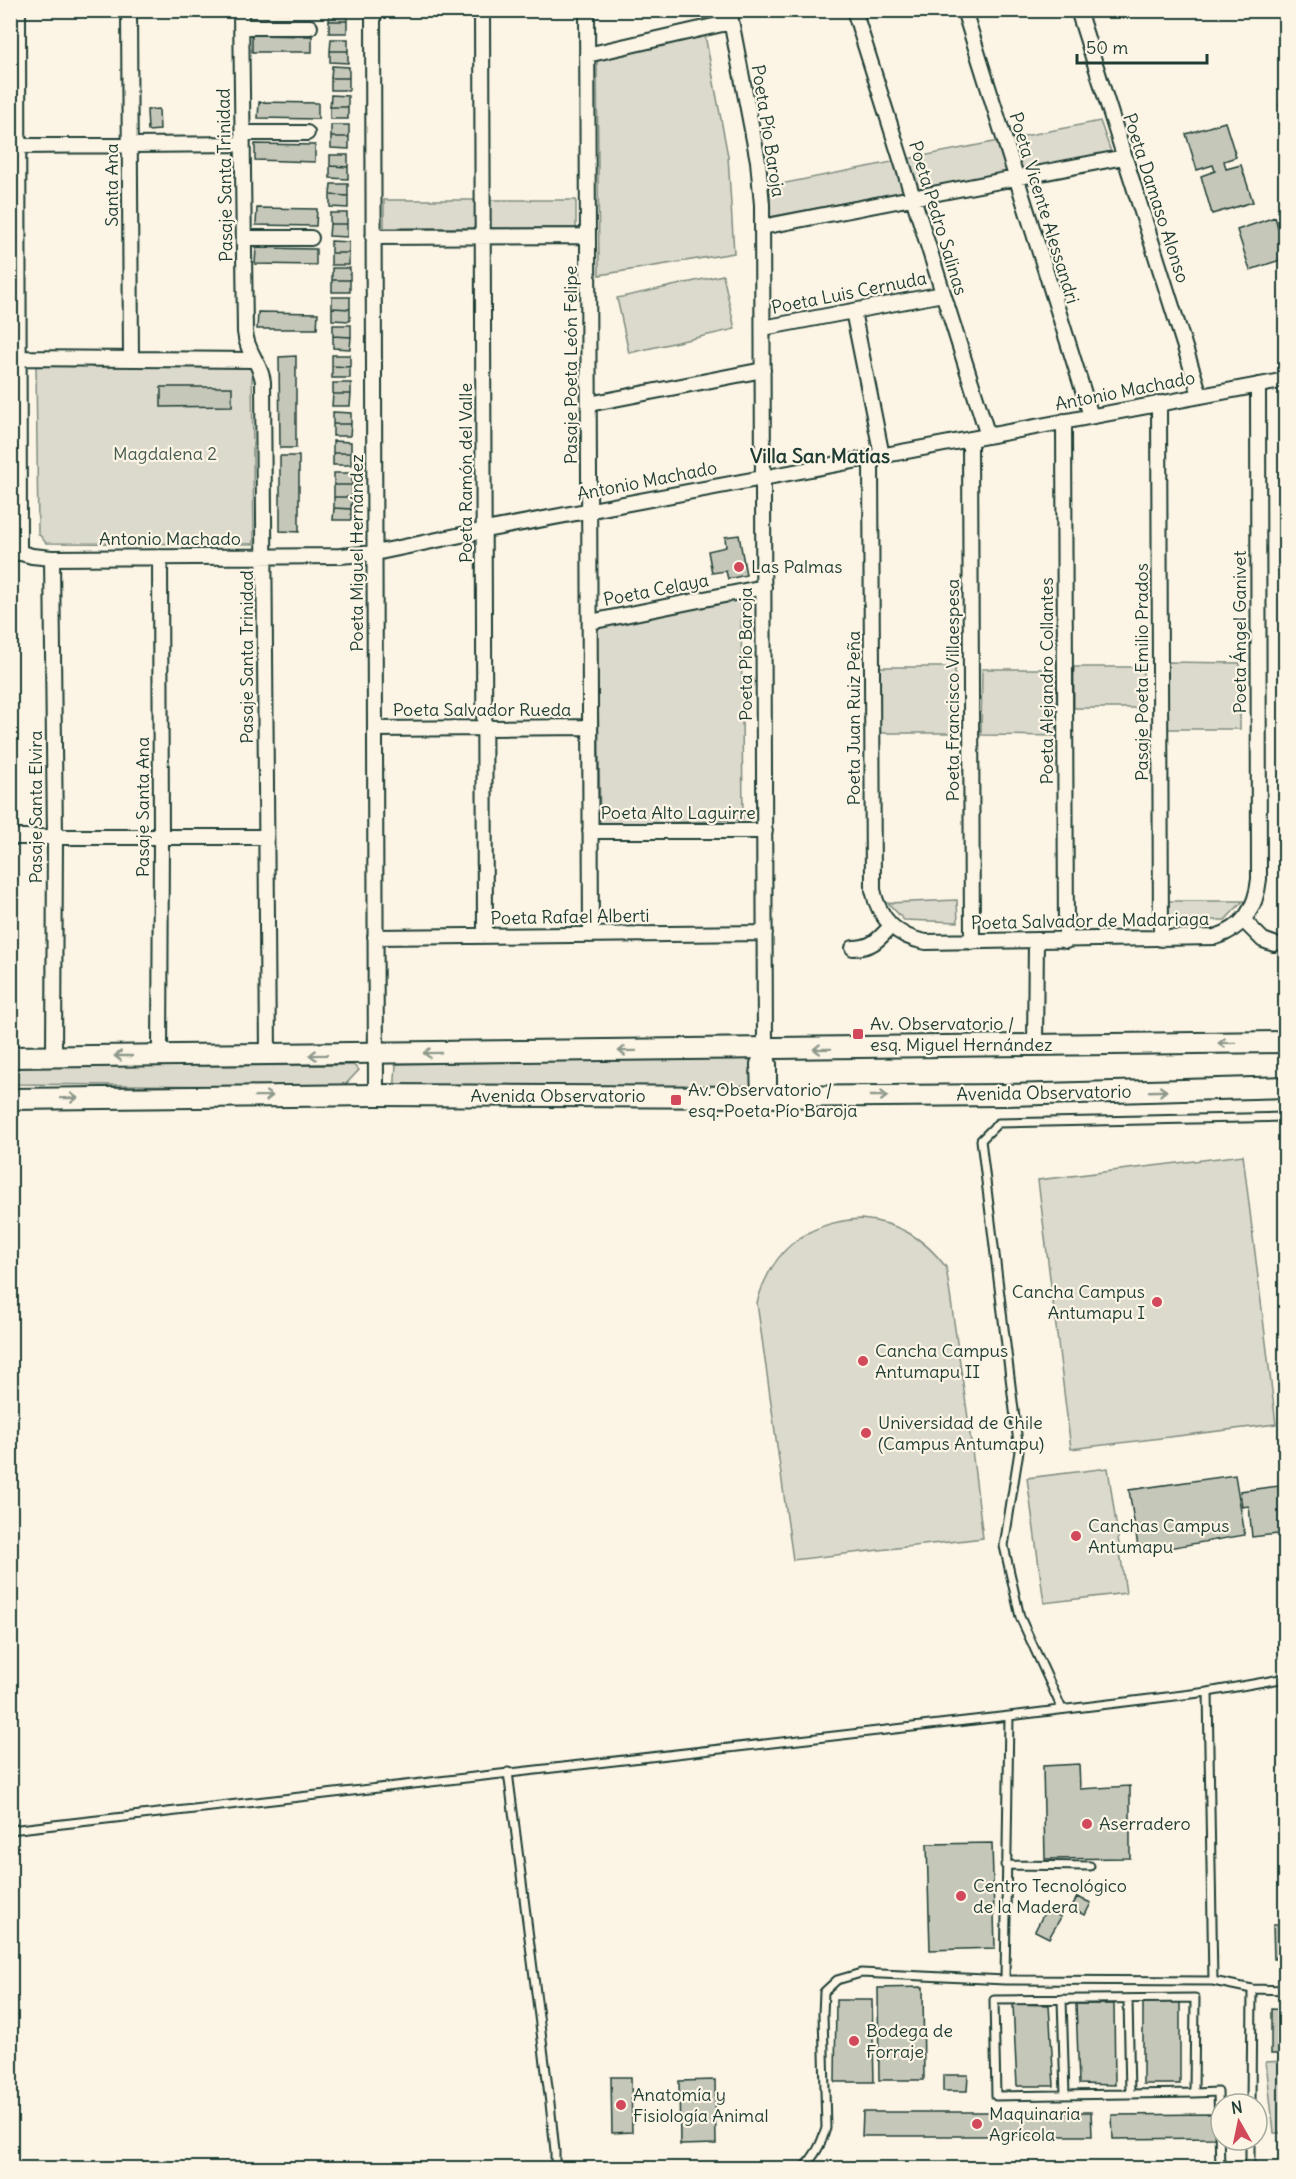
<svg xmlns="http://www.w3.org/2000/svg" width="1296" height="2179" font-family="Delius,sans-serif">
<rect width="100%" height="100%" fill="#fcf5e5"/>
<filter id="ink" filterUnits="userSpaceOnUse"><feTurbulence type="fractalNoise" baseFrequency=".0167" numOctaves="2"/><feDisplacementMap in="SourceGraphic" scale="12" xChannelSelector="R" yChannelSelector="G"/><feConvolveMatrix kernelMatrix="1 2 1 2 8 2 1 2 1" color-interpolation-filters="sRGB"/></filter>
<g filter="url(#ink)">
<path fill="#dcdacc" stroke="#7e8c80" stroke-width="1.5" d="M705,35L728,156L734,253L599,275L597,59Z
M1100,121L1111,152L770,217V186Z
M384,200H576V228H384Z
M723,275L735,329L629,353L617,298Z
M36,365L252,366L254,544L46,543L38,533Z
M741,600L743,820L600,825L597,627Z
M1164,662L1240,663V729H1164Z
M879,667H955V733H878Z
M1074,667H1143V708H1074Z
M982,669H1058V736L981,735Z
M957,900L958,922L904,920L888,903Z
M1167,901H1243L1225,920H1167Z
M753,1057L752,1095H394L396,1064Z
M353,1065L359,1070L343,1087L11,1084L10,1067Z
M1243,1155L1276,1424L1071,1449L1038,1180Z
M861,1219C898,1222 924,1238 946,1267L968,1418L983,1538L793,1560L757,1303C771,1251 806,1222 861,1219Z
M1108,1468L1126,1593L1044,1603L1027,1478Z
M1285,2061V2133H1274L1266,2062Z"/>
<path fill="#c5c7b9" stroke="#1f3d34" stroke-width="1.5" d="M253,10H313V13L253,12Z
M330,10H347V21H329Z
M329,21H347V33H329Z
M252,35L312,36V52H252Z
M331,39H348V51H330Z
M330,51H348V63L330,62Z
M332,66L349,67V78H331Z
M331,78H349V90H331Z
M331,95L348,96V107H330Z
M259,102L318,103V119L258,118Z
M1286,103V128L1279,104Z
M330,107H348V119H330Z
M159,109L160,130L148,131L147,110Z
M1225,122L1236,157L1224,161L1226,169L1241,165L1253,202L1212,214L1201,176L1215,171L1213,165L1197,170L1186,134Z
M331,125H349V137H331Z
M331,137H349V149L331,148Z
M255,144L315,145V162L255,160Z
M330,155H348V167L330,166Z
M330,166L348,167V179L330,178Z
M331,184H348V196L330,195Z
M330,195L348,196V208L330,207Z
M257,208L317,209L316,226L256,225Z
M330,213H347V224H330Z
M1275,217L1279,231L1286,229V241L1281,243L1286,258L1250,270L1237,230Z
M330,224H347V237L329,236Z
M331,241L349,242V253H331Z
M256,248L316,249V265L255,264Z
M331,253H349V265H331Z
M332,268H350V280H332Z
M332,280H350V292H332Z
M332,297H350V309L332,308Z
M332,308L350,309V321L332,320Z
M258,312L318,313L317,329H257Z
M333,325H351V337L333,336Z
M333,336L351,337L350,349L333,348Z
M332,355H350V367L332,366Z
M296,356V448H280L279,357Z
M332,366L350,367V378H332Z
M333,383H351V394H333Z
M161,387H232V406L161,407Z
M333,394H351L350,406H332Z
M333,412L351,413V424H333Z
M333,424H351L350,436H333Z
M333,441L351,442V453H333Z
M333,453H351V465H333Z
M280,456H299V532L280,531Z
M334,473H352V485H334Z
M334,485H352V497H334Z
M334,497H352L351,509L334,508Z
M334,508L351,509V520H333Z
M739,535L746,575L728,579L726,571L712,573L708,551L726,547L725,537Z
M1279,855H1286V877H1280Z
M1235,1475L1245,1535L1139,1553L1129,1490Z
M1279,1486L1286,1533L1252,1537L1249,1506L1242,1507L1240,1491Z
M1079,1764L1080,1789L1130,1786V1858L1045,1859L1043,1766Z
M992,1843L995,1948L930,1950L927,1844Z
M1077,1897L1091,1903L1085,1915L1071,1909Z
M1046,1909L1061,1917L1049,1938L1035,1931Z
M1273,1925H1286V1959H1274Z
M923,1987L924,2080H879L878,1988Z
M836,2000H872L874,2082H835Z
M1143,2002H1180V2084H1143Z
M1013,2004L1049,2005L1054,2086H1017Z
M1076,2004H1114L1115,2085L1079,2084Z
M1271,2009L1286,2010V2054H1271Z
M943,2075H968L967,2091H943Z
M611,2077H631L632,2132L612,2133Z
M715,2080L716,2144L680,2145L679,2081Z
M863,2112H1091L1092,2136H862Z
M1214,2114L1215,2138L1113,2139L1112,2115Z"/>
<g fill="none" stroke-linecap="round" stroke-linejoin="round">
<g stroke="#1f3d34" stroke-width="11">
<path id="lane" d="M1208,1692L1213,1981
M1062,1709L1020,1617L1004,1546L1019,1451L981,1140L998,1123L1286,1117
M508,1772L550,2103L555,2151V2168
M10,1830L1009,1716L1208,1692L1286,1678
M1005,1865L1090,1866
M1005,1980L1009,1716
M1062,1999L1065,2095
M1128,1999L1130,2094
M1194,2093L1195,1998L994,2000L996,2096L1194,2093L1218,2092L1220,2168
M1251,2104L1252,1989
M803,2168C815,2156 821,2145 826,2128L823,2014L824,1992L837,1980L861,1973L1005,1980L1213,1981L1252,1989L1286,1990
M1250,2168V2140"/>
</g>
<g stroke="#1f3d34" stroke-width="18">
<path id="street" d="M18,10L19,553
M129,10L131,359
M241,10L245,332C247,354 261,363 263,382L268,1056
M373,10L376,1095
M482,10L485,936
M587,10L591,935
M729,10L758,161L762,205L765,1049L769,1064V1096
M854,10L988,436
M964,10L1091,416
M1078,10L1200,395
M241,27H310
M587,55L731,22
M242,133H307
M18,146L242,144
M762,227L1124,157
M373,237L588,236
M244,238H311
M853,311L882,456
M763,328L943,294
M18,358L254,360
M1159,403L1161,939
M589,404L763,370
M1064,421L1066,941
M970,439L972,942
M871,458L873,890C879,919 897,937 926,942L1215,937C1244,928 1256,908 1259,879L1258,385
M10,550L32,556L52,558L340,556L375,553L485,530L1286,380
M52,558L55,837L54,1057
M590,622L764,587
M375,729L590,727
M590,831H765
M10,837H266
M1244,921L1263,940L1274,944
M375,937L765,933
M853,948C872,948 879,939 891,926
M1035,1046L1036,941
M160,1056L161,838L160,557
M759,1097L758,1064L765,1049"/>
</g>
<g stroke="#1f3d34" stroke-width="24">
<path id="secondary" d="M10,1057L1286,1042
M10,1099L376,1095L759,1097L1006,1095L1286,1087"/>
</g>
<use href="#lane" stroke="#fcf5e5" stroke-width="7"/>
<use href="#street" stroke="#fcf5e5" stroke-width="14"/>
<use href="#secondary" stroke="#fcf5e5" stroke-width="20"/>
</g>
<defs><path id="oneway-shaft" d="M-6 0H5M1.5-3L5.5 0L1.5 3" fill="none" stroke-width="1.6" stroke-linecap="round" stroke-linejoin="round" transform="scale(1.5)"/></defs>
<g stroke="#8e998c">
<use href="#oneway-shaft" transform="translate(1227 1043) rotate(179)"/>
<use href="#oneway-shaft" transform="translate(822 1049) rotate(179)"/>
<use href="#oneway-shaft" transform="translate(627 1051) rotate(179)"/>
<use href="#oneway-shaft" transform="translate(432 1053) rotate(179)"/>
<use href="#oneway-shaft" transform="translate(318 1055) rotate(179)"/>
<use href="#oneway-shaft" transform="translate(123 1056) rotate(180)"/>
<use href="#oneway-shaft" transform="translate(1158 1091) rotate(-2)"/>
<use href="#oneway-shaft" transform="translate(264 1096) rotate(-1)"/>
<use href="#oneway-shaft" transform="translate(879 1096)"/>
<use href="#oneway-shaft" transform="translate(69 1098) rotate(-1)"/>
</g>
</g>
<g fill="#d1495b" stroke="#fcf5e5" stroke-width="2">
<circle cx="739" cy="567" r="6"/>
<rect x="852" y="1028" width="12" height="12" rx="3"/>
<rect x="670" y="1094" width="12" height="12" rx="3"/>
<circle cx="1157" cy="1302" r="6"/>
<circle cx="863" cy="1361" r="6"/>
<circle cx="866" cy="1433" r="6"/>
<circle cx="1076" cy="1536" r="6"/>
<circle cx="1087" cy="1824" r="6"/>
<circle cx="961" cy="1896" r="6"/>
<circle cx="854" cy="2041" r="6"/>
<circle cx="621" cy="2105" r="6"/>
<circle cx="977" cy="2124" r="6"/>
</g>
<g text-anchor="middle" stroke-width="4.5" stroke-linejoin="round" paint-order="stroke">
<g font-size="18" fill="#1f3d34" stroke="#fcf5e5">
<text transform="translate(768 131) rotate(81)" y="6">Poeta Pío Baroja</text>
<text transform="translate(225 175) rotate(-91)" y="6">Pasaje Santa Trinidad</text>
<text transform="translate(112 185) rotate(-90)" y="6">Santa Ana</text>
<text transform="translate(1156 198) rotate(72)" y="6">Poeta Damaso Alonso</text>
<text transform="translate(1044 208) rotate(73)" y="6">Poeta Vicente Alessandri</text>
<text transform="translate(938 218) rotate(73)" y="6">Poeta Pedro Salinas</text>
<text transform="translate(849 293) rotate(-11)" y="6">Poeta Luis Cernuda</text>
<text transform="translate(571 365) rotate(-90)" y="6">Pasaje Poeta León Felipe</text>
<text transform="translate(1125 391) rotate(-11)" y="6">Antonio Machado</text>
<text transform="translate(466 473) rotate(-90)" y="6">Poeta Ramón del Valle</text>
<text transform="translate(647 481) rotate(-11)" y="6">Antonio Machado</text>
<text x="170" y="545">Antonio Machado</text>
<text transform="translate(357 553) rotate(-90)" y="6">Poeta Miguel Hernández</text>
<text transform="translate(656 590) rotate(-11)" y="6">Poeta Celaya</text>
<text transform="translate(1240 632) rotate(-90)" y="6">Poeta Ángel Ganivet</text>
<text transform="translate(746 654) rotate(-90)" y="6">Poeta Pío Baroja</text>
<text transform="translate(247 657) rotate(-90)" y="6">Pasaje Santa Trinidad</text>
<text transform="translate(1142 672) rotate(-90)" y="6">Pasaje Poeta Emilio Prados</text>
<text transform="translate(1047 681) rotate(-90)" y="6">Poeta Alejandro Collantes</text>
<text transform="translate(953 690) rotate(-90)" y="6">Poeta Francisco Villaespesa</text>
<text x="482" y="716">Poeta Salvador Rueda</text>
<text transform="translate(854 718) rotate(-90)" y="6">Poeta Juan Ruiz Peña</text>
<text transform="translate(36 807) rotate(-90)" y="6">Pasaje Santa Elvira</text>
<text transform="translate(143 807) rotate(-90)" y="6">Pasaje Santa Ana</text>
<text x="678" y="819">Poeta Alto Laguirre</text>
<text transform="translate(570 917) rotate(-1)" y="6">Poeta Rafael Alberti</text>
<text transform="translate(1090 921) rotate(-1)" y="6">Poeta Salvador de Madariaga</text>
<text transform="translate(1044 1093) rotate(-1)" y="6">Avenida Observatorio</text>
<text x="558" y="1102">Avenida Observatorio</text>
</g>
<g font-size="18" fill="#455c52" stroke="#fcf5e5">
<text x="165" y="460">Magdalena 2</text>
</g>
<g font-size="18" fill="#1f3d34" stroke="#fcf5e5" text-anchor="start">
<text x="751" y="573">Las Palmas</text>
<text x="870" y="1030">Av. Observatorio /<tspan x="870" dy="21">esq. Miguel Hernández</tspan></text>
<text x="688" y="1096">Av. Observatorio /<tspan x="688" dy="21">esq. Poeta Pío Baroja</tspan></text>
<text x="1145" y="1298" text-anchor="end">Cancha Campus<tspan x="1145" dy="21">Antumapu I</tspan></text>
<text x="875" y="1357">Cancha Campus<tspan x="875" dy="21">Antumapu II</tspan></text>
<text x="878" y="1429">Universidad de Chile<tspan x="878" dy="21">(Campus Antumapu)</tspan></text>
<text x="1088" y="1532">Canchas Campus<tspan x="1088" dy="21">Antumapu</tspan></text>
<text x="1099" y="1830">Aserradero</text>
<text x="973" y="1892">Centro Tecnológico<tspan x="973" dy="21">de la Madera</tspan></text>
<text x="866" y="2037">Bodega de<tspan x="866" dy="21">Forraje</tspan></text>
<text x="633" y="2101">Anatomía y<tspan x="633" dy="21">Fisiología Animal</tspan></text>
<text x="989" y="2120">Maquinaria<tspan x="989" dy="21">Agrícola</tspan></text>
</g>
<g font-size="20" font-weight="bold" fill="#1f3d34" stroke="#fcf5e5">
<text x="820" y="463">Villa San Matías</text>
</g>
</g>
<rect width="1296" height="2179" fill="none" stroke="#fcf5e5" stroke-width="36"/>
<rect x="18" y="18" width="1260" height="2143" fill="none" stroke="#1f3d34" stroke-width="2" filter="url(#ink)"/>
<g transform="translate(1239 2122) rotate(351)"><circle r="28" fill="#fcf5e5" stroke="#a4ab9e" stroke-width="1.5"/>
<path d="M0-4.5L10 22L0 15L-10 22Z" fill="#d1495b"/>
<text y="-9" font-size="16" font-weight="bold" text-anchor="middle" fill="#1f3d34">N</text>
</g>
<path d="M1077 54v9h130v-9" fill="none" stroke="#1f3d34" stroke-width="3"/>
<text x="1086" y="54" font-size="18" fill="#1f3d34" stroke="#fcf5e5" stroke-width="4.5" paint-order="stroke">50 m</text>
</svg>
